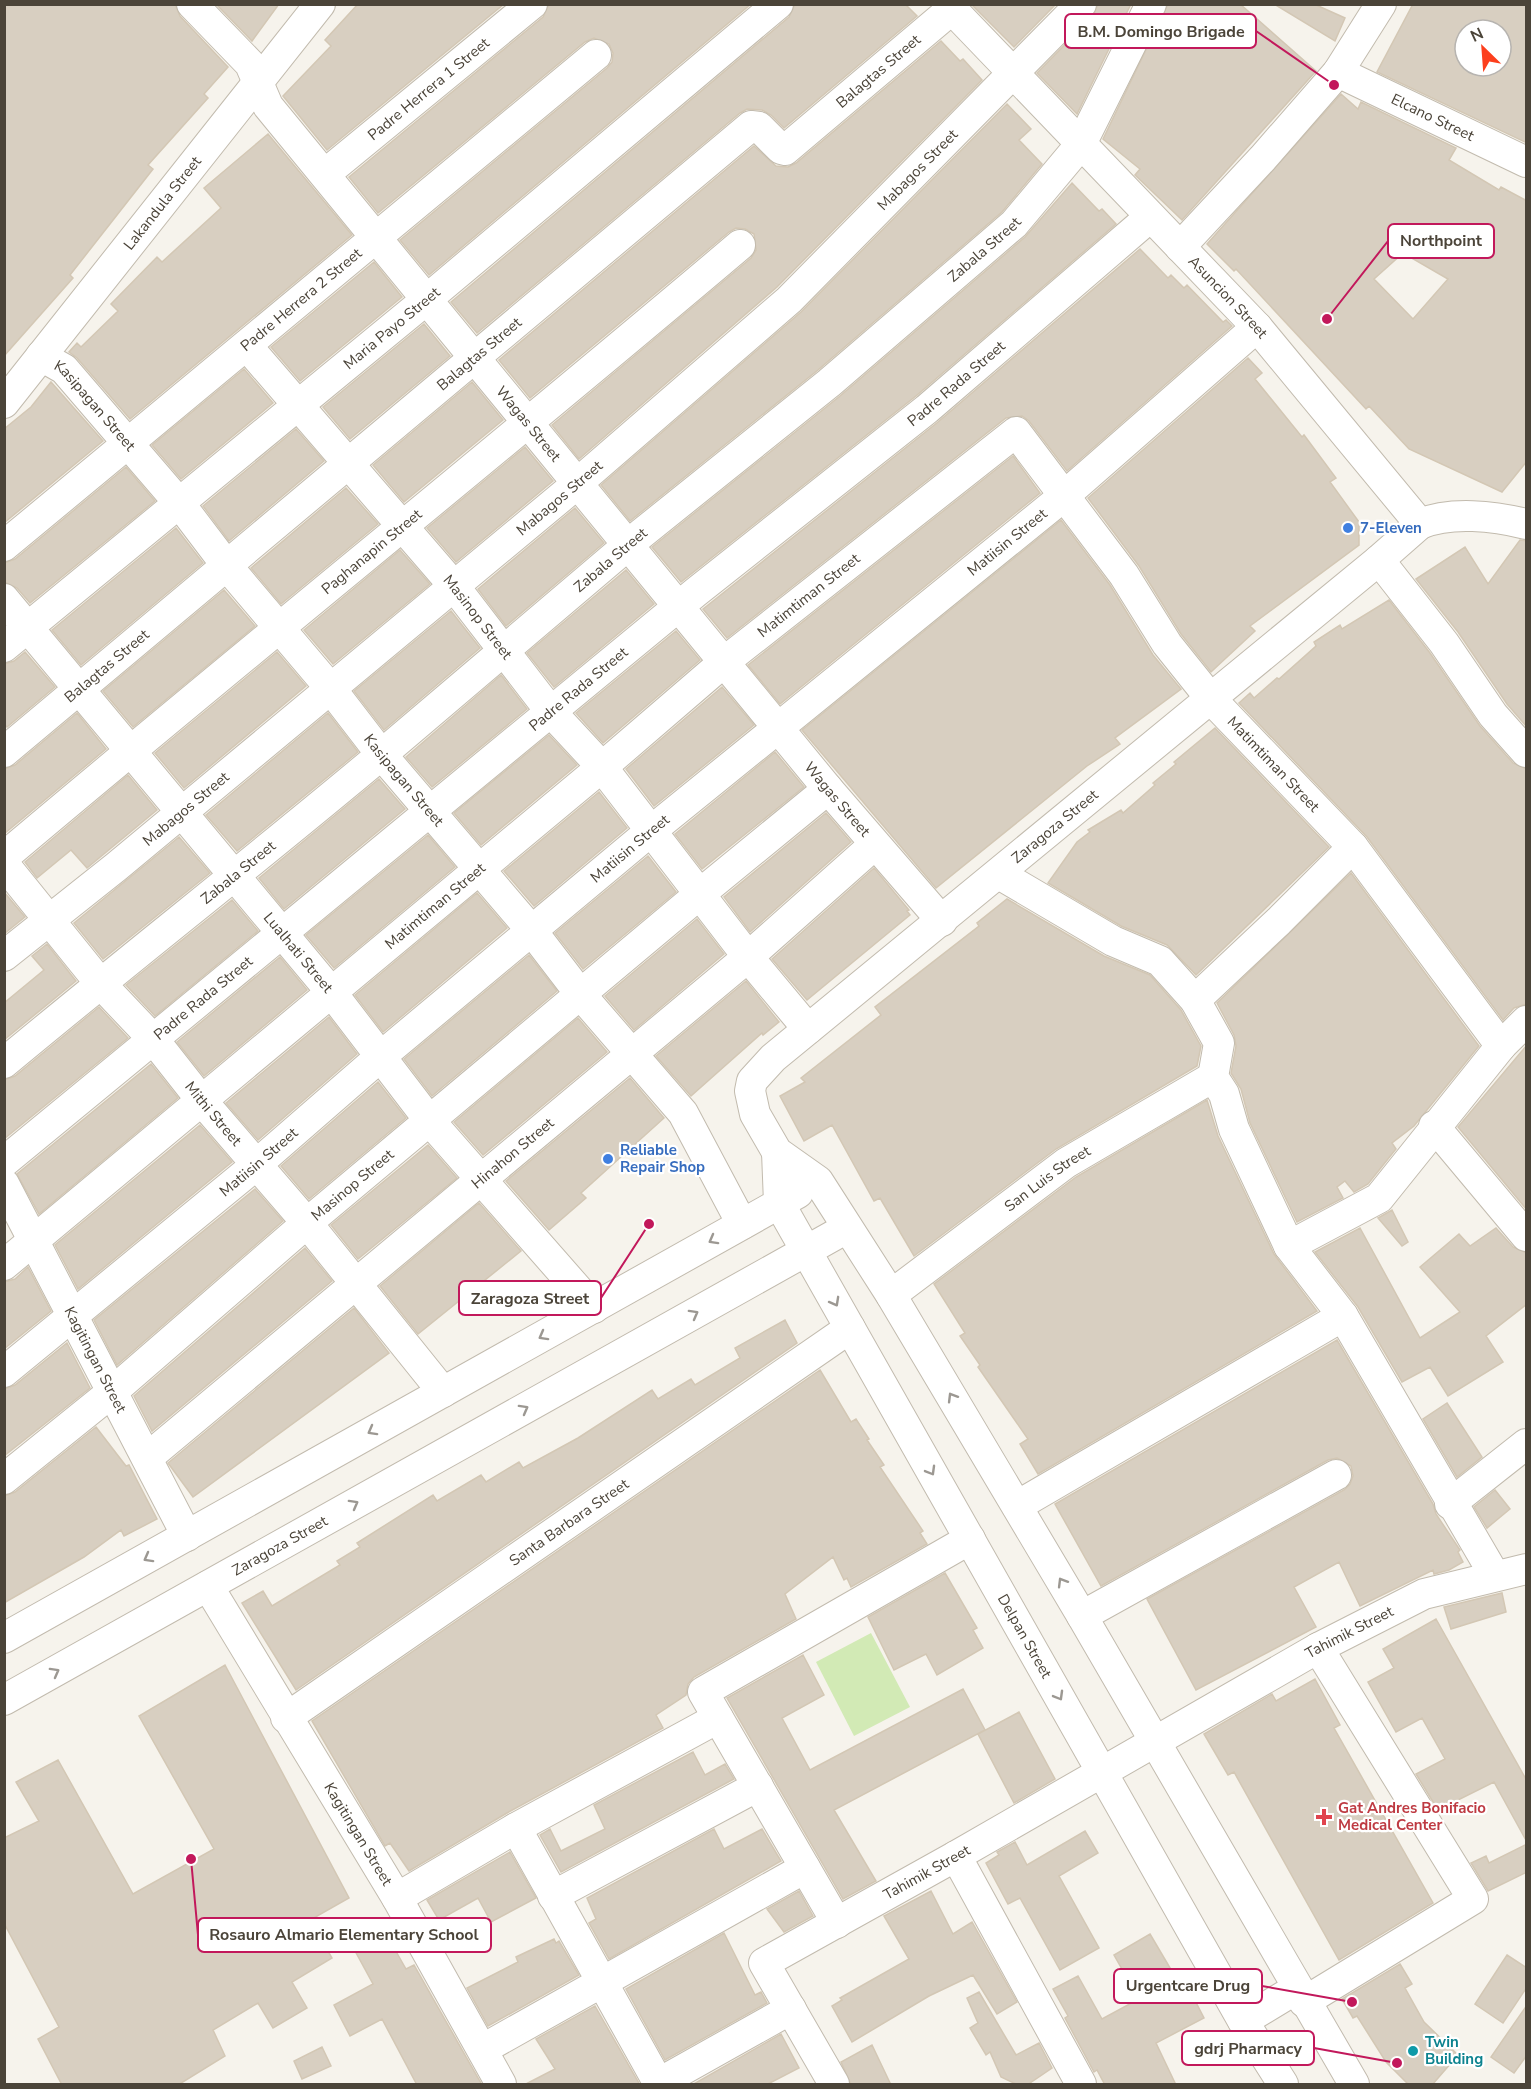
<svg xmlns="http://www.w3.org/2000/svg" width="1531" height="2089" font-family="'Nunito Sans',sans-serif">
<rect width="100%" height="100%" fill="#f6f3ec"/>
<path fill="#d2eab5" d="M871,1633L910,1707L854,1736L816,1662Z"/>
<path fill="#d8cfc1" stroke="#d3c7b4" stroke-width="1.5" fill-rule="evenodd" d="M4,4H175L180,16L228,67L204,94L208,98L148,165L153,169L70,275L73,278L4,356Z
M216,4H279L252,41Z
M358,4H504L327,150L283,96L331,46L325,40Z
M549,4H751L429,275L400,240L607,68L612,62L613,53L609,44L594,38L585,42L378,213L349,177L543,17Z
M795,4H905L917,16L784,128L771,115L762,110L747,109L740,113L477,333L451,302L789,17Z
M971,4H1056L1014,47Z
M1098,4H1131L1077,114L1037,73L1093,16Z
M1168,4H1240L1316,71L1182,220L1135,175L1140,169L1103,139Z
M1274,4H1314L1345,18L1335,41Z
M1413,4H1527V143L1377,72ZM1465,30H1501V66H1465Z
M941,41L960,61L963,59L982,80L777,287L579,459L552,425L751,258L756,250L754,234L745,229L736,228L729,232L530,398L499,360L754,146L776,166L788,167L796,163Z
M1341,94L1358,109L1361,102L1456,148L1449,160L1499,190L1501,187L1527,201V461L1502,492L1409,449L1369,406L1366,409L1236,269L1234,271L1207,244ZM1403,253L1448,279L1413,319L1374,279Z
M1007,104L1031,129L1019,140L1042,164L1002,212L818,370L630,521L601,485L801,312Z
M268,134L352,235L130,419L77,358L69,352L77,343L81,347L118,311L111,304L157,257L162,262L221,208L204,188Z
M1072,183L1099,211L1102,209L1116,224L916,396L681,582L652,547L840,396L1025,237Z
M1140,249L1168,278L1171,275L1184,288L1187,285L1223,322L1226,320L1232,326L1067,471L1029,421L1022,416L1006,418L727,638L703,609L938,422Z
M374,262L402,297L300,381L271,347Z
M424,324L450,356L350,439L323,407Z
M1248,358L1262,373L1255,379L1302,437L1304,435L1336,478L1330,482L1359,522V545L1250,626L1255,631L1211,672L1181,634L1139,566L1088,498Z
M244,369L273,403L181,479L152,445Z
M51,382L103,441L4,523V429L31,407Z
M472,382L503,420L404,502L373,465Z
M296,429L324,461L229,541L203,506Z
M525,447L553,481L456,562L427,528Z
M1013,456L1040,493L780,704L748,665Z
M126,467L155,501L30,603L17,588L4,582V563L15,559Z
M346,488L378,524L281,604L251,568Z
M575,508L604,543L506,626L478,589Z
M1061,520L1110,585L1153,655L1181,689L1115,738L1120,744L1087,766L936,888L802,730Z
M176,528L203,563L81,665L52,630Z
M1520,540L1527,541V727L1507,704L1458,632L1416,579L1465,547L1488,584Z
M400,550L430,584L333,664L304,630Z
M626,570L654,604L554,687L527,653Z
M224,590L255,626L133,727L103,691Z
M1389,600L1430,653L1480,726L1513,763L1527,769V1004L1514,1008L1503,1020L1367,837L1239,703L1250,693L1254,698L1277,678L1279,679L1316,646L1314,642L1340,625L1342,629Z
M451,611L480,648L384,730L354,691Z
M676,631L700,660L603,743L576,713Z
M25,652L55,687L7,727L4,724V664L14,661Z
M277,652L306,686L184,788L155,753Z
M501,675L527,709L432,787L406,757Z
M722,687L754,725L654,806L626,769Z
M77,713L106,749L4,834V769L15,765Z
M328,713L358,752L237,851L206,815Z
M1215,728L1329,847L1196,975L1167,945L1121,926L1048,883L1077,842L1090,832L1088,830L1121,810L1123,813L1155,785L1153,783L1176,764L1174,762Z
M549,735L577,765L481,845L454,813Z
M775,752L804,787L702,869L675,834Z
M128,775L157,810L87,868L71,850L37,878L25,862Z
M379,779L405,809L284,909L259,878Z
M599,792L627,828L534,906L504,871Z
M826,813L851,842L750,932L724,897Z
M428,835L455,867L334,968L306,935Z
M179,837L210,873L103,959L74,923Z
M648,856L676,892L583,969L555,933Z
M874,868L909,910L907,911L910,915L807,1000L772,959Z
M1351,873L1479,1046L1414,1126L1392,1143L1396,1149L1368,1184L1354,1192L1345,1181L1337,1187L1343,1198L1297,1222L1250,1123L1241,1089L1231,1073L1236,1046L1234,1035L1217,1003Z
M4,892L25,917L4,934Z
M477,893L507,928L383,1032L355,995Z
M1007,899L1104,956L1150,975L1181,1010L1201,1046L1197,1066L1056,1149L914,1256L880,1198L874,1201L832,1125L804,1141L780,1096L805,1082L801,1078L881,1015L875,1007L979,926L977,923Z
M232,900L258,931L155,1016L126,985Z
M697,919L724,954L634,1030L605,996Z
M47,944L76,981L4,1040V1003L44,970L32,956Z
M529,955L557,991L432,1096L404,1059Z
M280,957L307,990L204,1076L177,1042Z
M746,981L779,1022L763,1035L762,1033L691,1096L656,1056Z
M99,1007L128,1038L4,1139V1080L15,1076Z
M329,1017L357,1054L258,1140L226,1103Z
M578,1018L607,1052L483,1155L454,1122Z
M1527,1045V1210L1458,1127Z
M151,1064L178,1098L39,1214L17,1174Z
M630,1078L664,1118L581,1193L586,1198L549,1230L506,1181Z
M378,1082L406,1118L309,1199L281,1166Z
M1207,1100L1218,1136L1274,1254L1317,1311L1038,1474L1020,1444L1028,1439L978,1367L980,1365L960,1336L965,1333L934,1284L1076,1177Z
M200,1125L232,1162L78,1289L55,1245Z
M428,1145L457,1178L358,1259L331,1225Z
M255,1189L283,1221L117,1365L94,1320Z
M479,1203L521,1251L418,1334L380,1286Z
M1392,1210L1408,1242L1402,1246L1378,1218Z
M1360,1228L1420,1338L1460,1312L1420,1267L1459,1234L1470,1246L1496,1228L1513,1247L1527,1253V1304L1486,1336L1503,1362L1448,1396L1430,1367L1402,1382L1358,1307L1315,1252Z
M305,1248L332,1281L152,1431L134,1396Z
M28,1267L51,1311L4,1349V1282L15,1279Z
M354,1308L389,1353L193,1497L168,1463Z
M785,1320L797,1343L296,1690L242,1603L263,1591L272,1606L340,1565L337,1561L360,1547L357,1543L433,1495L437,1501L481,1475L486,1482L519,1462L523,1468L578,1438L652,1390L658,1399L691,1379L695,1385L740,1358L735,1348Z
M1337,1340L1433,1504L1436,1514L1460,1550L1458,1552L1463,1562L1449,1570L1434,1574L1433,1570L1360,1606L1339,1562L1294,1587L1316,1627L1196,1690L1147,1599L1344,1490L1350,1484L1353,1476L1351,1466L1337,1458L1328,1460L1101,1586L1055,1504Z
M67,1343L90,1388L4,1456V1389L15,1385Z
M820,1370L851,1422L856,1419L869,1439L867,1440L884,1465L880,1467L923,1531L920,1533L927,1544L851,1587L847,1578L844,1580L833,1557L785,1594L796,1619L694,1677L688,1684L686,1695L656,1715L663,1728L507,1813L409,1871L390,1843L385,1846L312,1721Z
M1447,1403L1482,1457L1457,1477L1423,1419Z
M96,1427L126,1466L129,1465L157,1519L124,1536L121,1530L84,1557L4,1603V1496L15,1492Z
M1495,1490L1510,1509L1487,1528L1474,1507Z
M945,1573L977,1628L973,1630L983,1648L937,1675L926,1654L894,1670L868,1617Z
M1502,1593L1506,1612L1451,1629L1444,1607Z
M1436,1619L1527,1781V1842L1494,1782L1438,1810L1416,1774L1445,1759L1422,1718L1396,1732L1368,1682L1394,1668L1383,1649Z
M803,1655L824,1695L782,1718L810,1770L963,1689L985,1730L834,1810L876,1881L843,1899L727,1698Z
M225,1665L349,1898L310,1920L332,1958L292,1982L307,2008L273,2028L258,2003L213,2030L225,2056L178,2085H62L38,2039L59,2027L4,1923V1838L39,1821L16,1782L58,1760L133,1894L214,1849L139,1716Z
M1315,1679L1340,1725L1334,1728L1433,1903L1339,1960L1234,1772L1228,1775L1204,1734L1272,1694L1276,1701Z
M1019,1712L1055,1779L1014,1803L978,1734Z
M693,1752L705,1775L725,1764L734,1779L561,1872L540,1835L550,1829L561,1851L605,1829L594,1805Z
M714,1829L724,1849L762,1829L781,1861L609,1959L589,1923L596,1919L587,1898Z
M1085,1831L1098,1853L1059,1876L1099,1948L1060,1970L1020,1898L1008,1904L986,1863L999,1855L997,1852L1015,1842L1027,1865Z
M1527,1844V1872L1488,1891L1471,1863L1486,1856L1489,1863Z
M510,1852L536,1898L491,1922L478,1898L439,1920L427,1900Z
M799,1891L813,1916L784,1932L767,1909Z
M931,1891L953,1934L972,1922L1017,2002L997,2014L973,1975L929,1996L852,2042L832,2006L842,2000L840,1998L909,1959L884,1916Z
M385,1932L406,1969L414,1965L482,2085H417L382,2019L350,2036L334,2005L373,1984L354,1949Z
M724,1933L755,1995L761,1992L767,2003L665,2060L626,1989Z
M1150,1934L1183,1990L1188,1987L1204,2018L1156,2043L1176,2085H1105L1097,2070L1094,2072L1065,2018L1068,2016L1053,1989L1078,1976L1102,2019L1139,1999L1114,1955Z
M554,1939L556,1943L559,1941L579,1975L488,2026L467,1988L518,1962L516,1957Z
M1507,1955L1527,1968V1987L1503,2023L1475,2004Z
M1400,1964L1412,1984L1405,1988L1424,2022L1458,2055L1432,2085H1409L1386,2062L1357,2016L1353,2018L1342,1999Z
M979,1992L1016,2055L1039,2043L1052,2068L1027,2085H1018L1001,2077L990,2052L986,2055L970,2028L978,2023L967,1998Z
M1527,2005V2055L1514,2073L1491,2057Z
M595,2006L640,2085H524L555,2069L536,2039Z
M781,2034L799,2068L766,2085H692Z
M872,2045L891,2085H851L841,2062Z
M322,2047L331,2066L302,2079L294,2061Z"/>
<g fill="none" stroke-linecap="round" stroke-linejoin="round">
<g stroke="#c2bbae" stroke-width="32">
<g id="minor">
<path id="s1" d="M192,4L250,64L268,106L828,789L942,921"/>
<path id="s2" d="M947,4L1257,327L1420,524C1451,511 1494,516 1526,524"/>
<path id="s3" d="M1338,72L1526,162"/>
<path id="s4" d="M325,174L532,4"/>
<path d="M1180,247L1263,158L1338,72L1381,4"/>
<path id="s5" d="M247,346L454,586L551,712L602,767L748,957L808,1029"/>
<path id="s6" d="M41,356L64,369L180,504L227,566L331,689L381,754L532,931L581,995L683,1113L742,1224"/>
<path id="s7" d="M4,403L320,4"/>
<path id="s8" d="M4,546L596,55"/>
<path d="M1379,560L1444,643L1493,715L1526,752"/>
<path id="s9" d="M4,599L332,993L429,1120L594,1308"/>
<path id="s10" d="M4,647L426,300L778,4"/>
<path id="s11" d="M4,752L751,126L759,127L781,149L785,150L952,9"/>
<path id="s12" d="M4,857C248,651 497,451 740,245"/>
<path id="s13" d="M4,864L100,983L154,1040L202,1101L307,1223L443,1392"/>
<path d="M999,874L1113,941L1160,961L1195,1000L1219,1043L1213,1077L1224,1094L1234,1129L1289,1246L1343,1316L1495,1576"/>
<path id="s14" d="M4,956L116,867L566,493L789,300L1081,4"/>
<path d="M1195,1000L1279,921L1353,847"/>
<path id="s15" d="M4,1063C129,959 257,859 381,755C468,681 555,607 641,534L829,383L1014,224L1081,144L1151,4"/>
<path d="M1434,1126L1526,1236"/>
<path id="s16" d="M777,1152L779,1203L1243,2021L1283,2084"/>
<path id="s17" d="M4,1162L696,592L927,409L1150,217"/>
<path id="s18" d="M4,1184L187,1536"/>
<path d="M1289,1246L1379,1198L1501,1046L1526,1021"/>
<path id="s19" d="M4,1265L602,767L724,662L1016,432L1124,575L1167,644L1211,699L1353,847L1501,1046"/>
<path id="s20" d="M891,1295L1066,1163L1213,1077"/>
<path id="s21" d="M4,1372L256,1165L380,1057L652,830L1064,496L1257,327"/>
<path id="s22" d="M147,1458L748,957L874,845"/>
<path id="s23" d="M4,1479L112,1392L307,1223L701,893L828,789"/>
<path d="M1450,1504L1526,1444"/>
<path d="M1017,1506L1343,1316"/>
<path id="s24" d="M208,1586L397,1898L501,2084"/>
<path d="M1082,1616L1336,1475"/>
<path d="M4,1638L798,1193"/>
<path id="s25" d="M4,1700L847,1228"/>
<path id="s26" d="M286,1718L850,1328"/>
<path d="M516,1828L659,2084"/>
<path d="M956,1856L1081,2084"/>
<path d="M553,1896L758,1786"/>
<path d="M397,1898L516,1828L718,1718"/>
<path d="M837,1923L703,1692L970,1539"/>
<path d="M1304,2002L1473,1899L1318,1648"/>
<path d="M1243,2021L1296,1989"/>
<path d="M483,2049L805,1868"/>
<path d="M659,2083L791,2009"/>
<path id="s27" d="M834,2084L764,1963L956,1856L1318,1648L1424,1594L1526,1569"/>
<path id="s28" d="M1354,2084L1082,1616L891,1295L818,1181L777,1152L755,1114L750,1091L752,1081L773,1058L1379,560L1420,524"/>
</g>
</g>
<use href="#minor" stroke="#fff" stroke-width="30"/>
</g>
<defs><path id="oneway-chevron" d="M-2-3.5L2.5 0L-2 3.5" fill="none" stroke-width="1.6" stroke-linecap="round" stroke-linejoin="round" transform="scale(1.5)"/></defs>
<g stroke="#9c9892">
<use href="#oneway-chevron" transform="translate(713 1240) rotate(151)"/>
<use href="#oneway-chevron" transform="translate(835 1302) rotate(61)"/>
<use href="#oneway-chevron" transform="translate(694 1314) rotate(-29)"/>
<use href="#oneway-chevron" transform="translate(543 1336) rotate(151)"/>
<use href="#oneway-chevron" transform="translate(952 1397) rotate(-121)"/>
<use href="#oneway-chevron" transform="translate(524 1409) rotate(-29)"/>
<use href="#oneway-chevron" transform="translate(372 1431) rotate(151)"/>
<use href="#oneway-chevron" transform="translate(931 1471) rotate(60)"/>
<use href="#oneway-chevron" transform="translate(354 1504) rotate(-29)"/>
<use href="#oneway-chevron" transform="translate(148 1558) rotate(151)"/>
<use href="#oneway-chevron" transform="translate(1062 1582) rotate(-121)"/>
<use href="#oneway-chevron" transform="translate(55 1672) rotate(-29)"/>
<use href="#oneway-chevron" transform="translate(1059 1696) rotate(60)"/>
</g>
<g fill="#3f7fe0" stroke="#fff" stroke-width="2">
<circle cx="1348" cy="528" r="6"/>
<circle cx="608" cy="1159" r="6"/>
</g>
<path fill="#e0444e" stroke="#fff" stroke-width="2" d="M1321 1808h6v6h6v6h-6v6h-6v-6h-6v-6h6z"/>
<circle fill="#0f9aa8" stroke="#fff" stroke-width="2" cx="1413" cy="2051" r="6"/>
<g text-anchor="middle" stroke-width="4.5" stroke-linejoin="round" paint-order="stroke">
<g font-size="15" fill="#4b4439" stroke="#fff">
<text dy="5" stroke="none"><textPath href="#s11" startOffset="1140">Balagtas Street</textPath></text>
<text dy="5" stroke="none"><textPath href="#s4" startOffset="134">Padre Herrera 1 Street</textPath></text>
<text dy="5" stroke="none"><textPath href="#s3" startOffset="105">Elcano Street</textPath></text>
<text dy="5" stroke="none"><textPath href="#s14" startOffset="1206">Mabagos Street</textPath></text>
<text dy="5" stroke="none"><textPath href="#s7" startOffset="255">Lakandula Street</textPath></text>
<text dy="5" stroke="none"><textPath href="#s15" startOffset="1274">Zabala Street</textPath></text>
<text dy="5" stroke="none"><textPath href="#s2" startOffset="406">Asuncion Street</textPath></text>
<text dy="5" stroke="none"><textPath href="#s8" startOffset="386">Padre Herrera 2 Street</textPath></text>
<text dy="5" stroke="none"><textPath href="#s10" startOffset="502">Maria Payo Street</textPath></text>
<text dy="5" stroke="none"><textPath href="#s11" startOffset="620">Balagtas Street</textPath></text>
<text dy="5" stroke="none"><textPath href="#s17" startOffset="1230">Padre Rada Street</textPath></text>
<text dy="5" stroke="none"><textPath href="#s6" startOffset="74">Kasipagan Street</textPath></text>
<text dy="5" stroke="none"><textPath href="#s1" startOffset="540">Wagas Street</textPath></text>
<text dy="5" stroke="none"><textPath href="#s14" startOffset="720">Mabagos Street</textPath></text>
<text dy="5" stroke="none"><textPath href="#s21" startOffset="1302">Matiisin Street</textPath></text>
<text dy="5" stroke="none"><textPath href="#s12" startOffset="478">Paghanapin Street</textPath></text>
<text dy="5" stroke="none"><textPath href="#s15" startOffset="788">Zabala Street</textPath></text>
<text dy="5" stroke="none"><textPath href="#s19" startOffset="1047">Matimtiman Street</textPath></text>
<text dy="5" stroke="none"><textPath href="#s5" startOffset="356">Masinop Street</textPath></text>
<text dy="5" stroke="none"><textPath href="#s11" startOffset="134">Balagtas Street</textPath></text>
<text dy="5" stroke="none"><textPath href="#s17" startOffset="744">Padre Rada Street</textPath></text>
<text dy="5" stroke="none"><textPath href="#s19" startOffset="1732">Matimtiman Street</textPath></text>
<text dy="5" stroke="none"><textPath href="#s6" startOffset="560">Kasipagan Street</textPath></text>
<text dy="5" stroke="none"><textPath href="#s1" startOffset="1026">Wagas Street</textPath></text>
<text dy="5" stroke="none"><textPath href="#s14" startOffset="234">Mabagos Street</textPath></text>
<text dy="5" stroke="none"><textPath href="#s28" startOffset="1574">Zaragoza Street</textPath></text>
<text dy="5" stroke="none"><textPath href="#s21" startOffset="816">Matiisin Street</textPath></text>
<text dy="5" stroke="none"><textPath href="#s15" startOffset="302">Zabala Street</textPath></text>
<text dy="5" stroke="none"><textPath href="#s19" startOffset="561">Matimtiman Street</textPath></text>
<text dy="5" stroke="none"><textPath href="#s9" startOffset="460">Lualhati Street</textPath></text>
<text dy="5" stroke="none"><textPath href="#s17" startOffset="258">Padre Rada Street</textPath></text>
<text dy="5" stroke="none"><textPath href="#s13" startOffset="326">Mithi Street</textPath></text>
<text dy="5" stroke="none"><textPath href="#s22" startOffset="476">Hinahon Street</textPath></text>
<text dy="5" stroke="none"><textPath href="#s21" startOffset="330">Matiisin Street</textPath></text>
<text dy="5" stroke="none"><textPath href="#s20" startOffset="195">San Luis Street</textPath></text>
<text dy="5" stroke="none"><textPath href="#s23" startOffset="456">Masinop Street</textPath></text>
<text dy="5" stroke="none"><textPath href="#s18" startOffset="198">Kagitingan Street</textPath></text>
<text dy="5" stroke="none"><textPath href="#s26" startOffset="344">Santa Barbara Street</textPath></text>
<text dy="5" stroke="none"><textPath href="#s25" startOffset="316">Zaragoza Street</textPath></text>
<text dy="5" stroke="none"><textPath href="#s27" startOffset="812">Tahimik Street</textPath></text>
<text dy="5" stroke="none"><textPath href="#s16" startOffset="549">Delpan Street</textPath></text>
<text dy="5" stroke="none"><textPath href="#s24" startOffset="290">Kagitingan Street</textPath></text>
<text dy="5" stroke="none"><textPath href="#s27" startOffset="326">Tahimik Street</textPath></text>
</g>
<g font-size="15" font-weight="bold" fill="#366cbe" stroke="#fff" text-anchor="start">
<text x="1360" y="533">7-Eleven</text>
<text x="620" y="1155">Reliable<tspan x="620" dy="17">Repair Shop</tspan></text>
</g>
<g font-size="15" font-weight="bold" fill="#be3a42" stroke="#fff" text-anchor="start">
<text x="1338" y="1813">Gat Andres Bonifacio<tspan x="1338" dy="17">Medical Center</tspan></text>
</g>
<g font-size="15" font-weight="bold" fill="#0d838f" stroke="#fff" text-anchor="start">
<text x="1425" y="2047">Twin<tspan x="1425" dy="17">Building</tspan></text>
</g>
</g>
<path fill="none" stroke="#c2185b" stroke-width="2" d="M1334 85L1256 31M1327 319L1388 241M649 1224L601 1298M191 1859L198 1935M1352 2002L1262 1986M1397 2063L1314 2048"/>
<g fill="#c2185b" stroke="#fff" stroke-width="2">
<circle cx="1334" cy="85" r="6"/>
<circle cx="1327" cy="319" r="6"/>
<circle cx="649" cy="1224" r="6"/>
<circle cx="191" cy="1859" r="6"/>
<circle cx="1352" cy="2002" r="6"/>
<circle cx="1397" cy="2063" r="6"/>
</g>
<g fill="#fff" stroke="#c2185b" stroke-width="2">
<rect x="1065" y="14" width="191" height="34" rx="6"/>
<rect x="1388" y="224" width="106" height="34" rx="6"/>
<rect x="459" y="1281" width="142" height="34" rx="6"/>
<rect x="198" y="1918" width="293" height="34" rx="6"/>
<rect x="1114" y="1969" width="148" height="34" rx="6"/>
<rect x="1182" y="2031" width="132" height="34" rx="6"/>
</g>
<g font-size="16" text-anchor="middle" font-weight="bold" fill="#4b4439">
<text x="1161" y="37">B.M. Domingo Brigade</text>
<text x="1441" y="246">Northpoint</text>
<text x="530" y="1304">Zaragoza Street</text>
<text x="344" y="1940">Rosauro Almario Elementary School</text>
<text x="1188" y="1991">Urgentcare Drug</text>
<text x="1248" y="2054">gdrj Pharmacy</text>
</g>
<rect width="1531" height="2089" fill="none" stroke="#4b4439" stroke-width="12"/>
<g transform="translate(1483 48) rotate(335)"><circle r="28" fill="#ffffff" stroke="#b7b4b0" stroke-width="1.5"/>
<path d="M0-4.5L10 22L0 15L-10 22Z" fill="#fc3f1d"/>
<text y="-9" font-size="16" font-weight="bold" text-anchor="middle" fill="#4b4439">N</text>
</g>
</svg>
